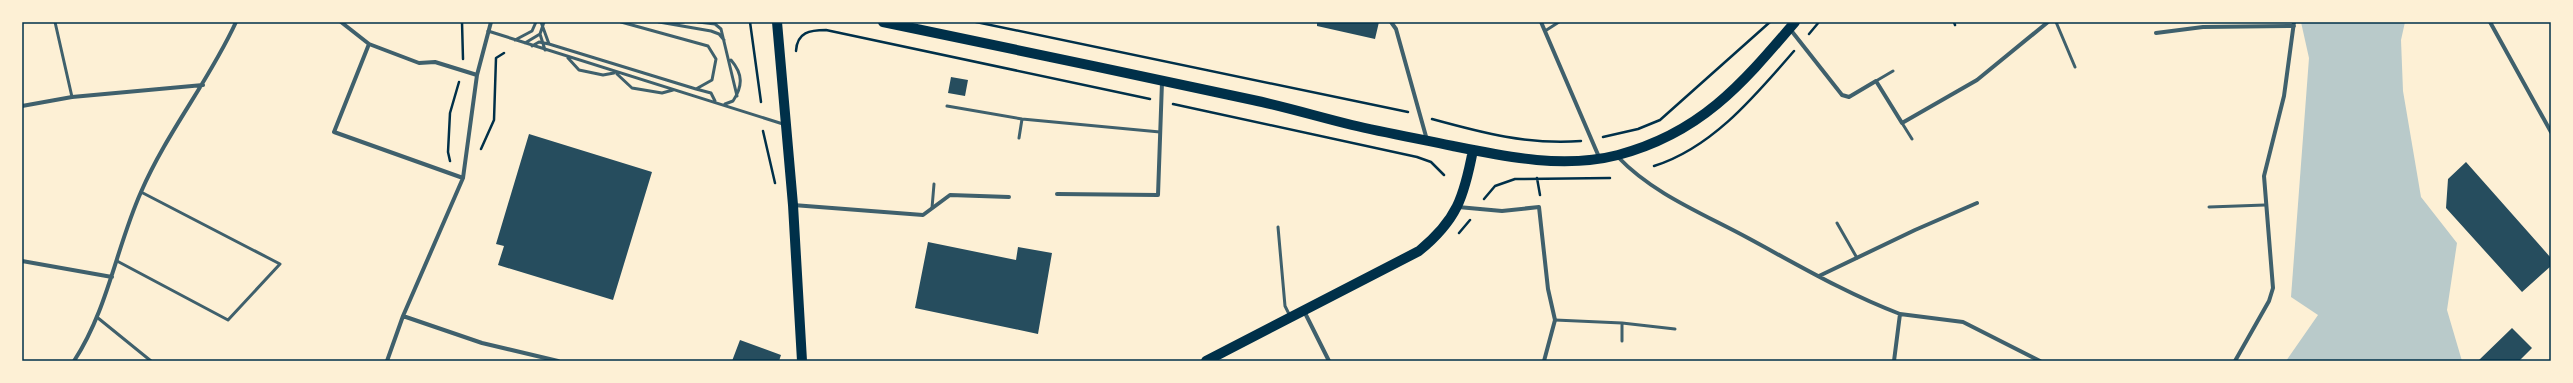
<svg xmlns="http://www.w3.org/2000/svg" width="2573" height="383" font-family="'Titillium Web',sans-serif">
<rect width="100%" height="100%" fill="#fdf0d5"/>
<path fill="#b9caca" d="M2301,22H2405L2401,40L2403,91L2421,197L2457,243L2447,310L2462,361H2286L2318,315L2291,297L2309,58Z"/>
<path fill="#264d5e" d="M1317,22H1379L1375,39L1317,26Z
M951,77L968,80L965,96L948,93Z
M529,134L652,172L613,300L498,265L504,246L496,244Z
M2466,162L2551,258V266L2522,292L2446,208L2448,179Z
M928,242L1016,260L1018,247L1052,253L1038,334L915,308Z
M2512,328L2532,348L2519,361H2478Z
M740,340L781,355L779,361H732Z"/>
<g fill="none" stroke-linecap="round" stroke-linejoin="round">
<path stroke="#003049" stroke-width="2.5" d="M462,22L463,59
M750,22L761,102
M976,22L1408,112
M1954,22L1955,25
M1809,34L1819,22
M796,51C797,32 810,30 826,30L1150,99
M1173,104L1417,157L1431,162L1444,175
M1432,119C1483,133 1528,145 1581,141
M763,131L775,183
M1603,137L1638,129L1660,120L1770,22
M481,149L494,120L496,58L504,53
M450,161L448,152L450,113L459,82
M1654,166C1712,148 1755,96 1794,51
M1537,178L1540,195
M1484,199L1495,186L1515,179L1610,178
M1459,233L1470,220"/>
<path stroke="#3f606c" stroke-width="3" d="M55,22L72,97
M541,22L549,44
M659,22L711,31L719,34L724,40
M698,22L715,24L721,29L737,96
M2056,22L2075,67
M670,23L684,22
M488,31L783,124
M1545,31L1559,22
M540,34L545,50
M515,40L532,31L536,22
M525,43L540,34L544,22
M532,46L539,42L549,44L696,89L712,80L716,59L708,46L621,22
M568,58L579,70L603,75L614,73
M617,74L632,88L662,93L673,90
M1876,81L1893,71
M696,89L711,93L715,101
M725,104L733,101C743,86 743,74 731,60
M947,106L1022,119L1160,132
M1902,123L1912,139
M1019,138L1022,119
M2209,207L2265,205
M932,208L934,184
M1837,223L1857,258
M1278,227L1285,306L1290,316
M117,261L228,320L280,264L141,192
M98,318L151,361
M1555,320L1622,323L1675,329
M1622,323V341"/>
<path stroke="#3f606c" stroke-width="4" d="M341,22L369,44L334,132L463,178
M1391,22L1396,29L1427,140
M1541,22L1599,157
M2490,22L2551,132
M1790,29L1842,95L1849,97L1876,81L1902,123L1977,80L2048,22
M2156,33L2203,27L2294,26
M369,44L419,63L435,62L477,75
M22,106L72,97L203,85
M1618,157C1653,194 1704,214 1748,238C1798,265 1847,294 1900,314L1894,361
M1057,194L1158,195L1162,82
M793,205L923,215L950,195L1009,197
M1458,207L1502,211L1539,207L1548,289L1555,320L1544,361
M22,261L112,277
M1819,276L1915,230L1977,203
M1304,311L1329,361
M1900,314L1963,322L2040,361
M403,316L482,343L558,361
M74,361C108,309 116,248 141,192C167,132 209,81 236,22
M387,361L403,316L463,178L477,75L491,22
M2235,361L2269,301L2273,288L2264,176L2284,96L2294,22"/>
<path stroke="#003049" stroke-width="10" d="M777,22L793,205L802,361
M883,22C1006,48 1130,73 1253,100C1286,107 1319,117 1352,125C1386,133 1420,139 1453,146C1507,157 1564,169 1618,155C1701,133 1742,84 1795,22
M1206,361L1419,251C1457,220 1464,197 1473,150"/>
</g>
<rect width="2573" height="383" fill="none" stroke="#fdf0d5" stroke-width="46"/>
<rect x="23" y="23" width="2527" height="337" fill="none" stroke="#003049" stroke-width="1.5"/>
</svg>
